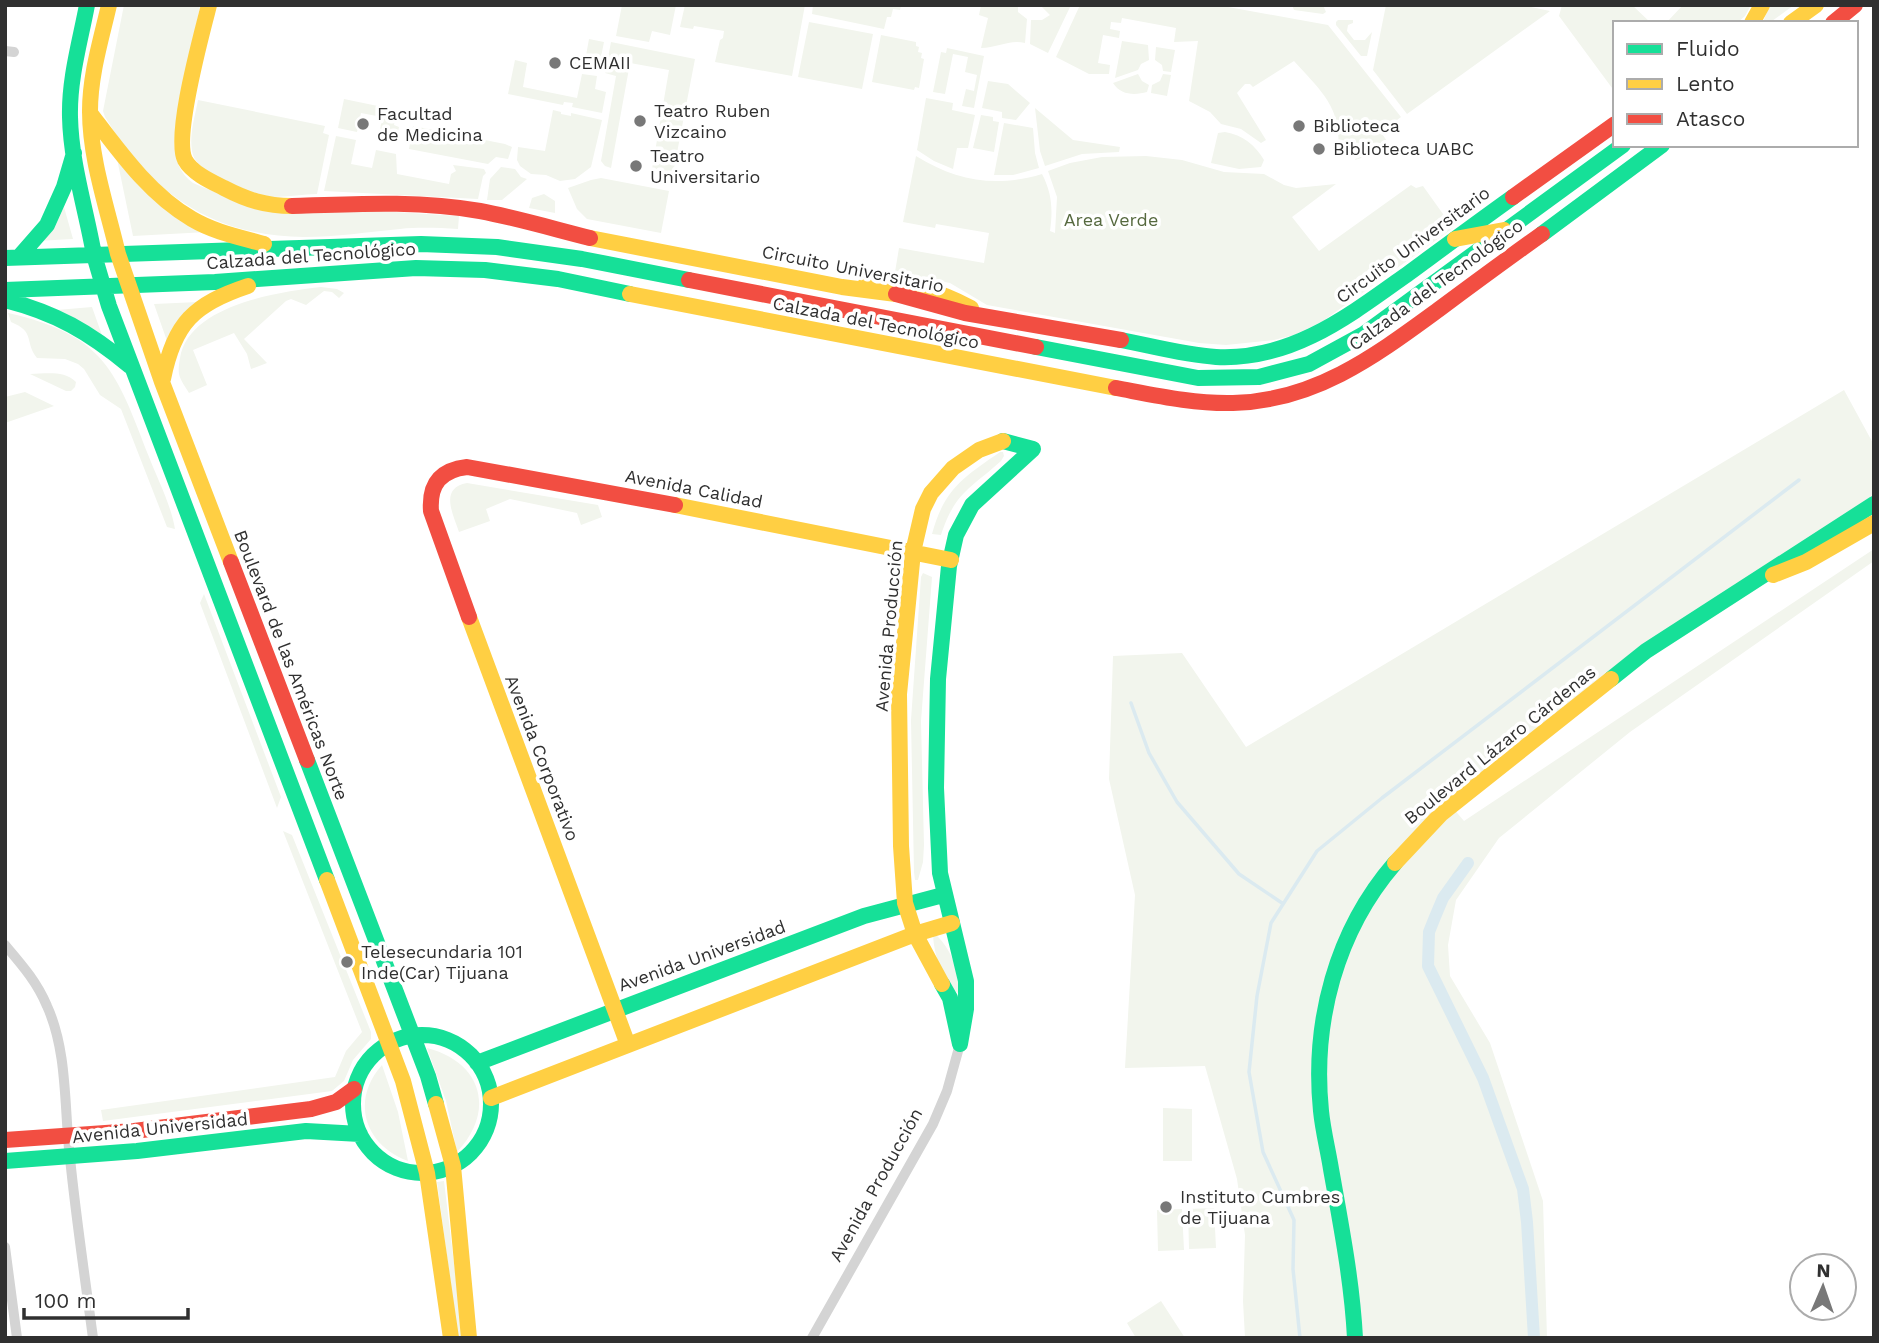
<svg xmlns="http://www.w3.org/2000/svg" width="1879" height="1343" font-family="'Work Sans',sans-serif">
<rect width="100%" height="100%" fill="#fff"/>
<path fill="#f2f5ed" d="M124,5L200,6L174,142C175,159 179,173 193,183L253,208L347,209L459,216L458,229C439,228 419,227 400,229C368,232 336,237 304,237C212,236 152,194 105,117L103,111Z
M622,5H676L670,35L652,31L649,42L616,36Z
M685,5H805L792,76L715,62L720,40L723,38L724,31L694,26L693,29L680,27Z
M813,5H901L900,10L893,9L891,17H887L884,29L812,14Z
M981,5H1018V12L1027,19L1025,43C1010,39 997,48 981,48L988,18L979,15Z
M1071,5L1048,53L1030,44L1031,20H1042L1050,15L1041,6Z
M1080,5H1217L1328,25L1401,117L1381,132L1392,149L1389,156L1377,153L1355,160L1357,155L1338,147C1342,107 1319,89 1294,61L1253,87L1250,84H1245L1237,93L1266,140L1261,143L1241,129L1221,124L1210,112L1189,101L1198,41L1174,42L1176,28L1122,18L1121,23L1111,22L1110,29L1120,31L1119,38L1103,35L1098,63L1110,65L1109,74H1089L1056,57Z
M1292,5H1323L1326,12L1323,14L1294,10Z
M1386,5H1522L1550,11L1407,114L1373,70Z
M1562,5H1632L1651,23H1615V92L1559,16Z
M1683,5H1751L1745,16L1737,23H1666Z
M1770,5H1794L1772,21L1763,22Z
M1338,20H1353V23L1348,25L1347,31L1354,40H1365L1372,32L1367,56H1361L1336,25V22Z
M809,22L873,34L862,89L798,77Z
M881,35L916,42V46L919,47L918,52L922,53L921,58L924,59L919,88L915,87L914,90L872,82Z
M589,39L604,42L598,72L573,67L574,59L585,61Z
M1122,41L1148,45L1149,60L1141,64L1138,70L1115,78Z
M611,42L695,59L672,179L651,175L669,70L630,63L611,168L605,166L601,161L616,76L605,73Z
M1156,47L1175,50L1171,72L1163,71L1162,65L1155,60Z
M947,48L984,56L974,108L962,106L966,89L974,91L977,75L965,72L968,57L953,54L945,94L933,92L941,52L946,53Z
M515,60L527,63L523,87L577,98L582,74L597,76L595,89L606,92L602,113L572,107L573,103L564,102L563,105L508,94Z
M1138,74L1142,81L1149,85L1147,92C1136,95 1121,96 1113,83Z
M1163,74L1171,75L1167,96L1151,93L1152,85L1160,81Z
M988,81L1008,84L1030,103L1016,120L1002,118V112L982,108Z
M926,98L953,103L952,110L975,115L968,148H957L953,169L934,161L917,150Z
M344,99L397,110L394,125L399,127L396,140L379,137L382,117L361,113L357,132L338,128Z
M198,100L325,126L323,133L329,135L317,194C300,194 279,199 262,196C245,193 198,172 193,155C188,137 195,117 198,100Z
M1035,108L1073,140L1120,147L1119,152L1082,154L1045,166L1040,151Z
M553,110L561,112V114L571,116V113L602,120L591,167L575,179L560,181L546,175L531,174L520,166L517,160L518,147L545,151Z
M981,115L993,117V121L999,122L994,152L973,148Z
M1004,123L1033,128L1035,153L1039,168L1013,175H994Z
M413,126L505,144L512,147L508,159L496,157L488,164L409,149Z
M1225,132C1243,135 1255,145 1264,160L1261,167L1239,169L1211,163L1218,133Z
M336,136L356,140L351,164L372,168L376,150L396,154L397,174L449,184L451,174L456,171L453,165L484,169L486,173L483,176L478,199L324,191Z
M116,154L207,232L133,236Z
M916,156C956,181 996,188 1042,174C1052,193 1053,210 1050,231L1055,233L1057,197L1048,171L1070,163L1102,157L1146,156L1182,160L1224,172L1264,174L1284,185L1296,188L1336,184L1292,217L1319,251L1411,185L1416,188L1423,186L1453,228L1323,321L1294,335L1274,340L1226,345L1199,343L987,305L950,283L895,272L899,248L984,263L989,233L936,224L935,228L903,222Z
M501,167L515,169L521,177L527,179L502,200H487L490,179Z
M601,178L669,191L661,233L587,219L577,209L568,188L591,180Z
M544,194L555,201V213L529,208L532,198Z
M64,207L73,239L36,241L55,227Z
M321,287L337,289L344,293L339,298L332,292L324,291L306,305L291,299L286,301L244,339L267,363L251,369L247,354L234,333L193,350L207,385L189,393C186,388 180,380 179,374C178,368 180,358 181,353C195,304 279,292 321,287Z
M198,302L167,341L154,304Z
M92,307L103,338L57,310Z
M8,313C105,335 116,371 149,457C158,480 171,505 175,529L167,527L121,409L100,395L84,369L78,364L65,359L37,358C24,342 36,332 11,322Z
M30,374C45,374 64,370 76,382L75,387L71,391H66Z
M1844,390L1874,445V494L1447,801L1464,821L1874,549V561L1630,732L1499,838L1456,900L1448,945L1450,976L1490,1043L1543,1201L1547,1338H1245L1243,1301L1245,1235L1237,1179L1205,1066L1125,1068L1135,895L1109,779L1113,656L1182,653L1246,747Z
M25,392L54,406L5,423V397Z
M1000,452H1003L1004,456L1001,461C970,489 955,492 941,535L932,534C944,489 964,477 1000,452Z
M467,483L598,505L602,517L581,525L577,513L510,499L486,509L490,521L459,532C453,514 439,488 467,483Z
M923,573L932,577L921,721L924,845L923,862L918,880H915L914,872L911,720L921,577Z
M204,594L281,797L277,808L200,603Z
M283,831L292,835L371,1032V1039L353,1060L344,1081L332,1091L103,1121L101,1110L335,1077L346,1051L362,1032Z
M933,932C952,949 958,968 959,994C942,980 933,953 933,932Z
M427,1048C482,1062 496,1111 457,1152L446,1101Z
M382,1065L398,1112L408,1161C365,1145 350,1101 382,1065Z
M1163,1108L1192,1109V1161H1163Z
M444,1181L463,1338H458L437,1182Z
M1214,1208L1216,1248L1189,1249L1188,1209Z
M1182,1209L1184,1250L1158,1251L1157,1210Z
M1161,1301L1185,1338H1136L1127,1323Z"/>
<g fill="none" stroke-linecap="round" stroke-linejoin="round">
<path stroke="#dbeaf0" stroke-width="3.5" d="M1131,703L1149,753L1177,802L1239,874L1282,903
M1300,1338L1293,1269L1294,1220L1263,1152L1249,1072L1257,996L1271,923L1317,851L1382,798L1799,480"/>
<path stroke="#dbeaf0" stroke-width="12" d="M1468,863L1443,898L1435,917L1429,932L1428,966L1483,1078L1523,1189L1527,1222L1534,1338"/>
<path stroke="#d4d4d4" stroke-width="10" d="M5,51L14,52
M5,945C22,965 37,982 47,1006C68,1052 64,1109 70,1158C76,1218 85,1278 93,1338
M5,1247L17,1338
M812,1338L933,1124L947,1091L960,1044"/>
<path stroke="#16e098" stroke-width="16" d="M87,5C80,42 69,79 70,117C71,164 86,209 94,255
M1542,234L1662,145
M94,255L109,306L327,880
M19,257L47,225L64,187L74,153
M5,258L421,244L497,247L582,259L689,280
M5,290L215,282L416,268L485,270L558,279L630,294
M5,300C56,313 89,332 130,366
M1121,340C1152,346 1185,355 1216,357C1292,361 1350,315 1409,273C1443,248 1478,222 1513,197
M1036,347L1198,378L1259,377L1309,364L1364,334L1623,145
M1611,679L1646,651L1874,504
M307,760L428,1076L436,1104
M942,984L950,998L960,1044L966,1009V981L940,873L936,788L938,679L949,566L956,535L972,505L1033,449L1003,441
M353 1104a69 69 0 1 1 138 0a69 69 0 1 1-138 0Z
M477,1063L864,916L943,895
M5,1161L137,1151L306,1131L360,1134
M1355,1338C1352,1281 1341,1225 1331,1169C1328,1150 1323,1131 1321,1111C1312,1022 1336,931 1395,863"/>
<path stroke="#ffcf43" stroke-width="16" d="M109,5C101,40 90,75 90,111C90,159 107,207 118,254
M209,5C202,34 173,136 185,160C192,173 212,182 224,188C247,200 266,206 292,206
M1752,23L1762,5
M1791,23L1816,5
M90,113C119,151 149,194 192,219C214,232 239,237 264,244
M590,238L842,287L896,294
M1455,239L1504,230
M118,254L162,382L231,562
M866,283C905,281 937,290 971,308
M630,294L1116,388
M163,379C174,323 194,304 248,286
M675,505L951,560
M1773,575L1806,562L1874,523
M469,617L628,1045
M1395,863L1441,814L1611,679
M327,880L403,1081L427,1173L451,1338
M942,984L915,934L905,903L901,846L899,694L913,552L923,509L931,493L953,468L979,450L1003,441
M491,1098L915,934L952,923
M436,1104L453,1166L469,1338"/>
<path stroke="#f24e42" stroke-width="16" d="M1833,23L1855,5
M1513,197L1615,124
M292,206C354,204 418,200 480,211C517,218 554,229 590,238
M689,280L1036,347
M896,294L965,313L1121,340
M1116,388C1154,395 1194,404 1233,403C1315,401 1375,356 1438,310C1473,284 1507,259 1542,234
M231,562L307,760
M469,617L431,511C429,484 441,470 467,467L675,505
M5,1140L134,1131L311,1109L336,1102L354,1089"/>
</g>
<g fill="#787878" stroke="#fff" stroke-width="2.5">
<circle cx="555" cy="63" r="7"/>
<circle cx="640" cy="121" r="7"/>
<circle cx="363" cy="124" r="7"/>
<circle cx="1299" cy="126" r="7"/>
<circle cx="1319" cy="149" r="7"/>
<circle cx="636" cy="166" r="7"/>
<circle cx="347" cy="962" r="7"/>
<circle cx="1166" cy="1207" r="7"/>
</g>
<g text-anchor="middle" stroke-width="7" stroke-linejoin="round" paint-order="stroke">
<g font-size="18" fill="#303030" stroke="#fff" text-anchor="start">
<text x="569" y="69">CEMAII</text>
<text x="654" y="117">Teatro Ruben<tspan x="654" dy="21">Vizcaino</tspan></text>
<text x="377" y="120">Facultad<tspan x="377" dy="21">de Medicina</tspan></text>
<text x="1313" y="132">Biblioteca</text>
<text x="1333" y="155">Biblioteca UABC</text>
<text x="650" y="162">Teatro<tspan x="650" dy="21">Universitario</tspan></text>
<text x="361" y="958">Telesecundaria 101<tspan x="361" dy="21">Inde(Car) Tijuana</tspan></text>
<text x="1180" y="1203">Instituto Cumbres<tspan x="1180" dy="21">de Tijuana</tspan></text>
</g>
<g font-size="18" fill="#56693f" stroke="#fff">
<text x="1111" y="226">Area Verde</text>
</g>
<g font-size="18" fill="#303030" stroke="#fff">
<text transform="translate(1413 245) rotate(-36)" y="6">Circuito Universitario</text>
<text transform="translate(311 256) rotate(-4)" y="6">Calzada del Tecnológico</text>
<text transform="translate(853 269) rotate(11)" y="6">Circuito Universitario</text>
<text transform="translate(1436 285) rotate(-36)" y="6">Calzada del Tecnológico</text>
<text transform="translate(876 323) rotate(11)" y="6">Calzada del Tecnológico</text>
<text transform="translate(694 489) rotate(11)" y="6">Avenida Calidad</text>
<text transform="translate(889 626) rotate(-85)" y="6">Avenida Producción</text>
<text transform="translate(291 665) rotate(69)" y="6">Boulevard de las Américas Norte</text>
<text transform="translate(1500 745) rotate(-39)" y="6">Boulevard Lázaro Cárdenas</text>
<text transform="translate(542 758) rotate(69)" y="6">Avenida Corporativo</text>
<text transform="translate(702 956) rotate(-20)" y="6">Avenida Universidad</text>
<text transform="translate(160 1128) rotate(-6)" y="6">Avenida Universidad</text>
<text transform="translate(876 1185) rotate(-61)" y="6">Avenida Producción</text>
</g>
</g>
<rect width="1879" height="1343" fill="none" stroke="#303030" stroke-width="14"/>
<rect x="1613" y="21" width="245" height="126" fill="#ffffff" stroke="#acacac" stroke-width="2"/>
<rect x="1627" y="44" width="35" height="10" fill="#16e098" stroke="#acacac" stroke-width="2"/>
<text x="1676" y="56" font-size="21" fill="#303030">Fluido</text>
<rect x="1627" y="79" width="35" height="10" fill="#ffcf43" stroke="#acacac" stroke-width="2"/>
<text x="1676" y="91" font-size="21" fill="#303030">Lento</text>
<rect x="1627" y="114" width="35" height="10" fill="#f24e42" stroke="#acacac" stroke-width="2"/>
<text x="1676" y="126" font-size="21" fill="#303030">Atasco</text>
<g transform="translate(1823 1287) rotate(2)"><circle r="33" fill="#ffffff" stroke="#acacac" stroke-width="2"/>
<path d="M0-5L12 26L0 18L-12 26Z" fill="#787878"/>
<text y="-10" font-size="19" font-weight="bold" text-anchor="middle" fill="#303030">N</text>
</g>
<path d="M24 1308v10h164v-10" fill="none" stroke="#303030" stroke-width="3.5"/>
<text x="35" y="1308" font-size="21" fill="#303030" stroke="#ffffff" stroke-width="5" paint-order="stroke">100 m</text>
</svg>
